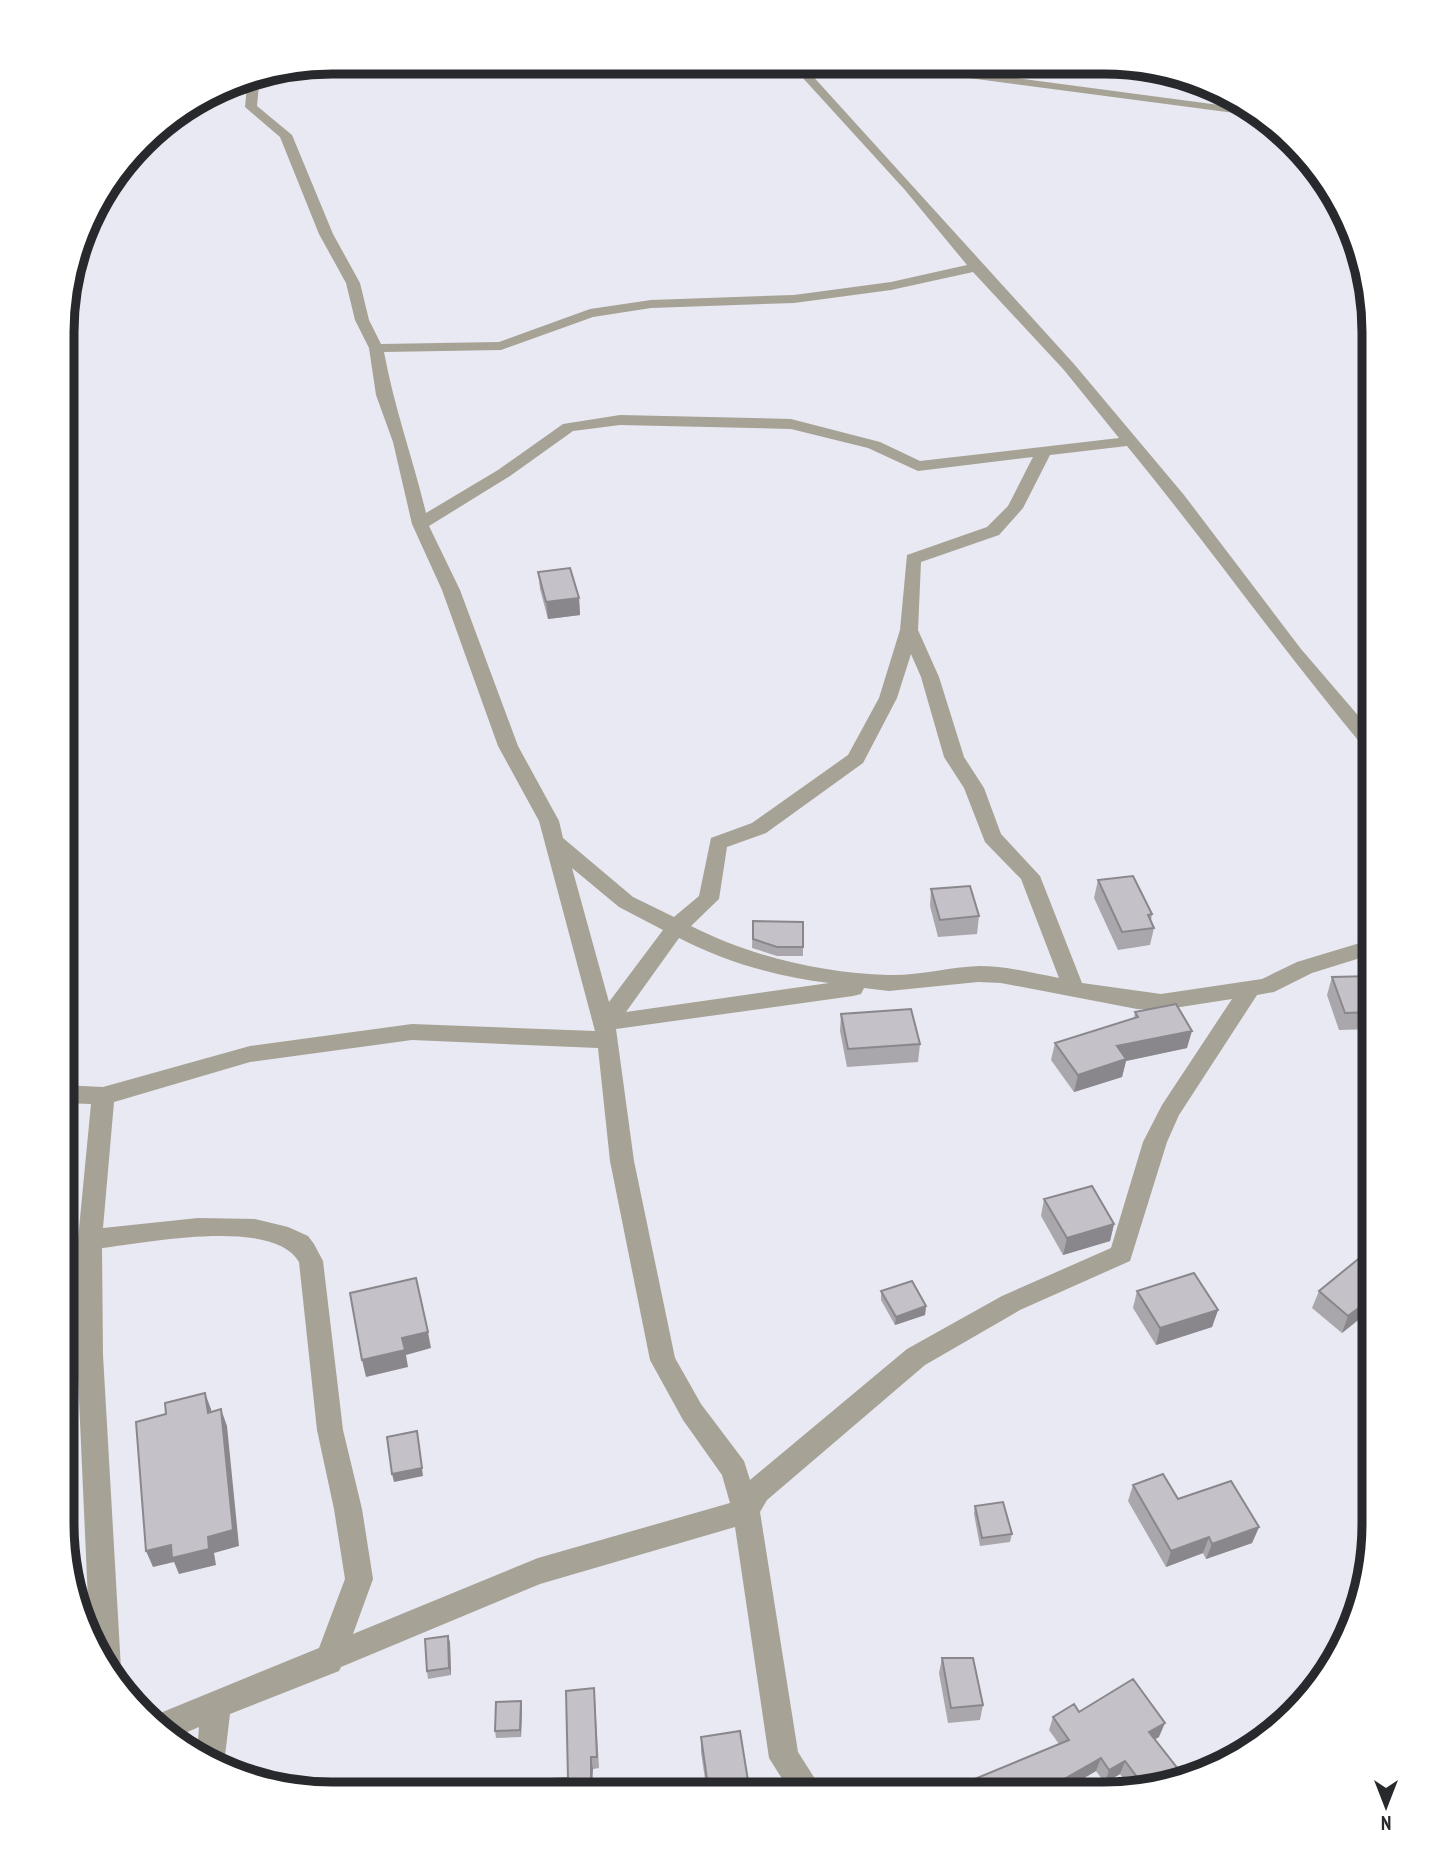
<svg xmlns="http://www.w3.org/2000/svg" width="1435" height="1855" font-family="'PT Sans Narrow',sans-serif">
<rect width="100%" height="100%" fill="#e8e9f2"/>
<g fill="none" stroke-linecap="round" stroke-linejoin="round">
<path fill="#a6a295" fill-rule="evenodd" d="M774,63H789L810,73L1074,364L1184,495L1301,649L1374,734V753L1367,751C1284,652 1209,546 1127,446L1050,455L1023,508L999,535L921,562L918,630L939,677L964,757L984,788L1001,834L1040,876L1082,983L1161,994L1262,979L1297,962L1373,939V954L1312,973L1274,992L1257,995L1179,1115L1167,1142L1130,1261L1020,1310L925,1365L767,1500L760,1512L798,1752L824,1793H791L769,1758L735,1527L540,1584L341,1667L339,1671L230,1714L224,1764L197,1754L199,1727L171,1739L148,1718L319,1648L345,1579L334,1509L317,1430L299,1262C273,1217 146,1243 102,1248L103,1355L121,1669L114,1680L90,1645L77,1355L78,1239L91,1104L62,1103V1085L103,1087L250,1046L412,1024L595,1031L539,821L498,746L442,590L412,524L393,442L376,395L369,348L355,320L346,283L319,234L280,137L245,107L248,75L260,74L257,106L292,135L333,234L360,283L369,320L381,344L499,342L590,309L651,300L794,295L891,282L967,265L905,190L802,77ZM973,272L1064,370L1119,438L920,461L880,442L791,419L620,415L563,424L498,470L426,513C413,459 394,407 384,352L501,350L593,317L651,308L794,303L891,290ZM620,425L791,429L868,448L918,471L1033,457L1008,506L987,527L907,555L900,630L879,698L848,755L752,823L711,838L699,896L674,917L633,897L563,838L559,821L518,746L460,590L429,526L510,476L573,431ZM911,654L921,677L944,757L964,788L985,842L1021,879L1059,978C1033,973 1006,966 979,966C949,967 918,976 888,975C821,973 750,956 691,926L719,899L727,847L766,833L863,763L897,698ZM572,868L619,907L663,930L609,1002ZM679,938C725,962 778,977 829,983L626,1012ZM978,982L1001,983L1137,1009L1161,1010L1232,999L1162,1105L1143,1142L1111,1248L1002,1296L907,1349L750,1480L744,1461L701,1404L675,1358L634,1161L616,1029L853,996L861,994L864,988L889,991ZM412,1040L598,1048L610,1161L650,1360L683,1420L722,1475L730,1503L538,1558L353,1634L373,1579L362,1509L343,1430L323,1261L314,1244L308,1236L288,1227L255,1219L198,1218L103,1228L114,1102L250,1062Z
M872,63H904L1257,110L1265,117L878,66Z"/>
</g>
<path fill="#a9a6ac" d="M538,572L579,598L580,615L548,619L540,589Z
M1098,880L1152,914L1151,921L1154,928L1150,945L1118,950L1094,898Z
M931,889L979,916L977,934L938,937L930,906Z
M753,921L803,922V956H777L752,948Z
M1373,976V1029L1339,1030L1327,995L1332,977Z
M1135,1012L1187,1048L1126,1061L1122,1077L1074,1092L1051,1060L1055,1043L1134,1018Z
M841,1014L920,1044L918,1062L847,1067L840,1031Z
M1044,1199L1114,1224L1110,1241L1063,1255L1041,1216Z
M1373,1247V1308L1342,1333L1312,1308L1319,1291Z
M881,1291L926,1306L925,1315L895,1325L881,1300Z
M1137,1291L1218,1310L1212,1327L1156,1345L1133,1308Z
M1373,1460V1542L1371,1553L1362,1551L1372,1464Z
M1133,1485L1259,1527L1252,1543L1206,1559L1203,1553L1166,1567L1128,1501Z
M975,1506L1012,1534L1010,1542L980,1546L974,1514Z
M448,1636L450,1643L451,1675L428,1679L427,1671Z
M942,1658L983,1705L980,1720L948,1723L939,1673Z
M595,1700L599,1768L593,1769L568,1778Z
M522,1708L521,1737L496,1738L495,1731Z
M1079,1712L1159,1737L1154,1739L1182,1774V1776L1130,1788L1120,1774L1105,1783L1096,1771L1062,1791V1794L962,1793L965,1783L1059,1744L1049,1730L1053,1717Z
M701,1737L750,1793H707L701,1752Z"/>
<path fill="#8a878c" d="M579,598L580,615L548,619L546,602Z
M1192,1031L1187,1048L1126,1061L1122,1077L1074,1092L1078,1075L1117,1046Z
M1114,1224L1110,1241L1063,1255L1067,1238Z
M68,1256L75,1274V1374L62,1377V1359Z
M1373,1297V1308L1342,1333L1348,1316Z
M926,1306L925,1315L895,1325L896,1317Z
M1218,1310L1212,1327L1156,1345L1160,1328Z
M428,1332L431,1348L406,1355L408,1367L366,1377L362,1360L402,1338Z
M205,1393L211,1409L214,1429L208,1413Z
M221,1409L227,1426L239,1546L214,1553L216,1565L179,1574L174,1562L153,1567L146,1551Z
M61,1429L65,1473L61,1474Z
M417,1431L423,1476L394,1482L392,1474Z
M1259,1527L1252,1543L1206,1559L1212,1544Z
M1209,1537L1203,1553L1166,1567L1171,1551Z
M448,1636L450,1643L451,1675L449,1668Z
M521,1701L522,1708L521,1737L520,1730Z
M1165,1723L1159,1737L1144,1746L1149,1732Z
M591,1757L593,1769L592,1792H591Z
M1101,1758L1096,1771L1062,1791V1794H1054L1059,1782Z
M1125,1761L1120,1774L1105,1783L1109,1770Z"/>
<path fill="#c5c1c8" stroke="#8a878c" stroke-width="2" d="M570,568L579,598L546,602L538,572Z
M1133,876L1152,914L1148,915L1154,928L1122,932L1098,880Z
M970,886L979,916L940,920L931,889Z
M753,921L803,922V947H777L753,939Z
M1373,976V1012L1345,1013L1332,977Z
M1176,1004L1192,1031L1117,1046L1126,1059L1078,1075L1055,1043L1138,1017L1135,1012Z
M911,1009L920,1044L848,1049L841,1014Z
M1092,1186L1114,1224L1067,1238L1044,1199Z
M1373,1247V1297L1348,1316L1319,1291Z
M68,1256V1357L62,1359V1257Z
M1194,1273L1218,1310L1160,1328L1137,1291Z
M416,1278L428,1332L402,1338L405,1350L362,1360L350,1293Z
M912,1281L926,1306L896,1317L881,1291Z
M205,1393L208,1413L221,1409L233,1530L208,1537L209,1549L172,1558L171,1545L146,1551L136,1422L166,1414L165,1403Z
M417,1431L422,1468L392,1474L387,1437Z
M1163,1474L1178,1499L1231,1481L1259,1527L1212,1544L1209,1537L1171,1551L1133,1485Z
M1373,1501V1536L1369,1535Z
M1003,1502L1012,1534L982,1538L975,1506Z
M448,1636L449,1668L427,1671L425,1639Z
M942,1658H973L983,1705L951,1708Z
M1133,1679L1165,1723L1149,1732L1182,1774L1180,1776L1143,1785L1125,1761L1109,1770L1101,1758L1059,1782L1063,1790L1054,1794L970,1793L965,1783L1069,1740L1053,1717L1074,1704L1079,1712Z
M594,1688L597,1757H591V1792H470L471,1783L568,1778L566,1691Z
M521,1701L520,1730L495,1731L496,1702Z
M740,1731L750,1793H709L701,1737Z"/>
<path d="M0 0H1435V1855H0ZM332 74H1104A258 258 0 0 1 1362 332V1524A258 258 0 0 1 1104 1782H332A258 258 0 0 1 74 1524V332A258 258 0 0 1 332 74Z" fill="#fff" fill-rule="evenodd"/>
<path fill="none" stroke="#28292c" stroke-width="9" d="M332 74H1104A258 258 0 0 1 1362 332V1524A258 258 0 0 1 1104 1782H332A258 258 0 0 1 74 1524V332A258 258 0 0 1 332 74Z"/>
<g transform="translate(1386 1806) rotate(180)" stroke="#ffffff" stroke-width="5" paint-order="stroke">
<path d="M0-5L12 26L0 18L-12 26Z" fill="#28292c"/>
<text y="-10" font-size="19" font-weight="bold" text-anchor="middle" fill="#28292c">N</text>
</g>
</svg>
